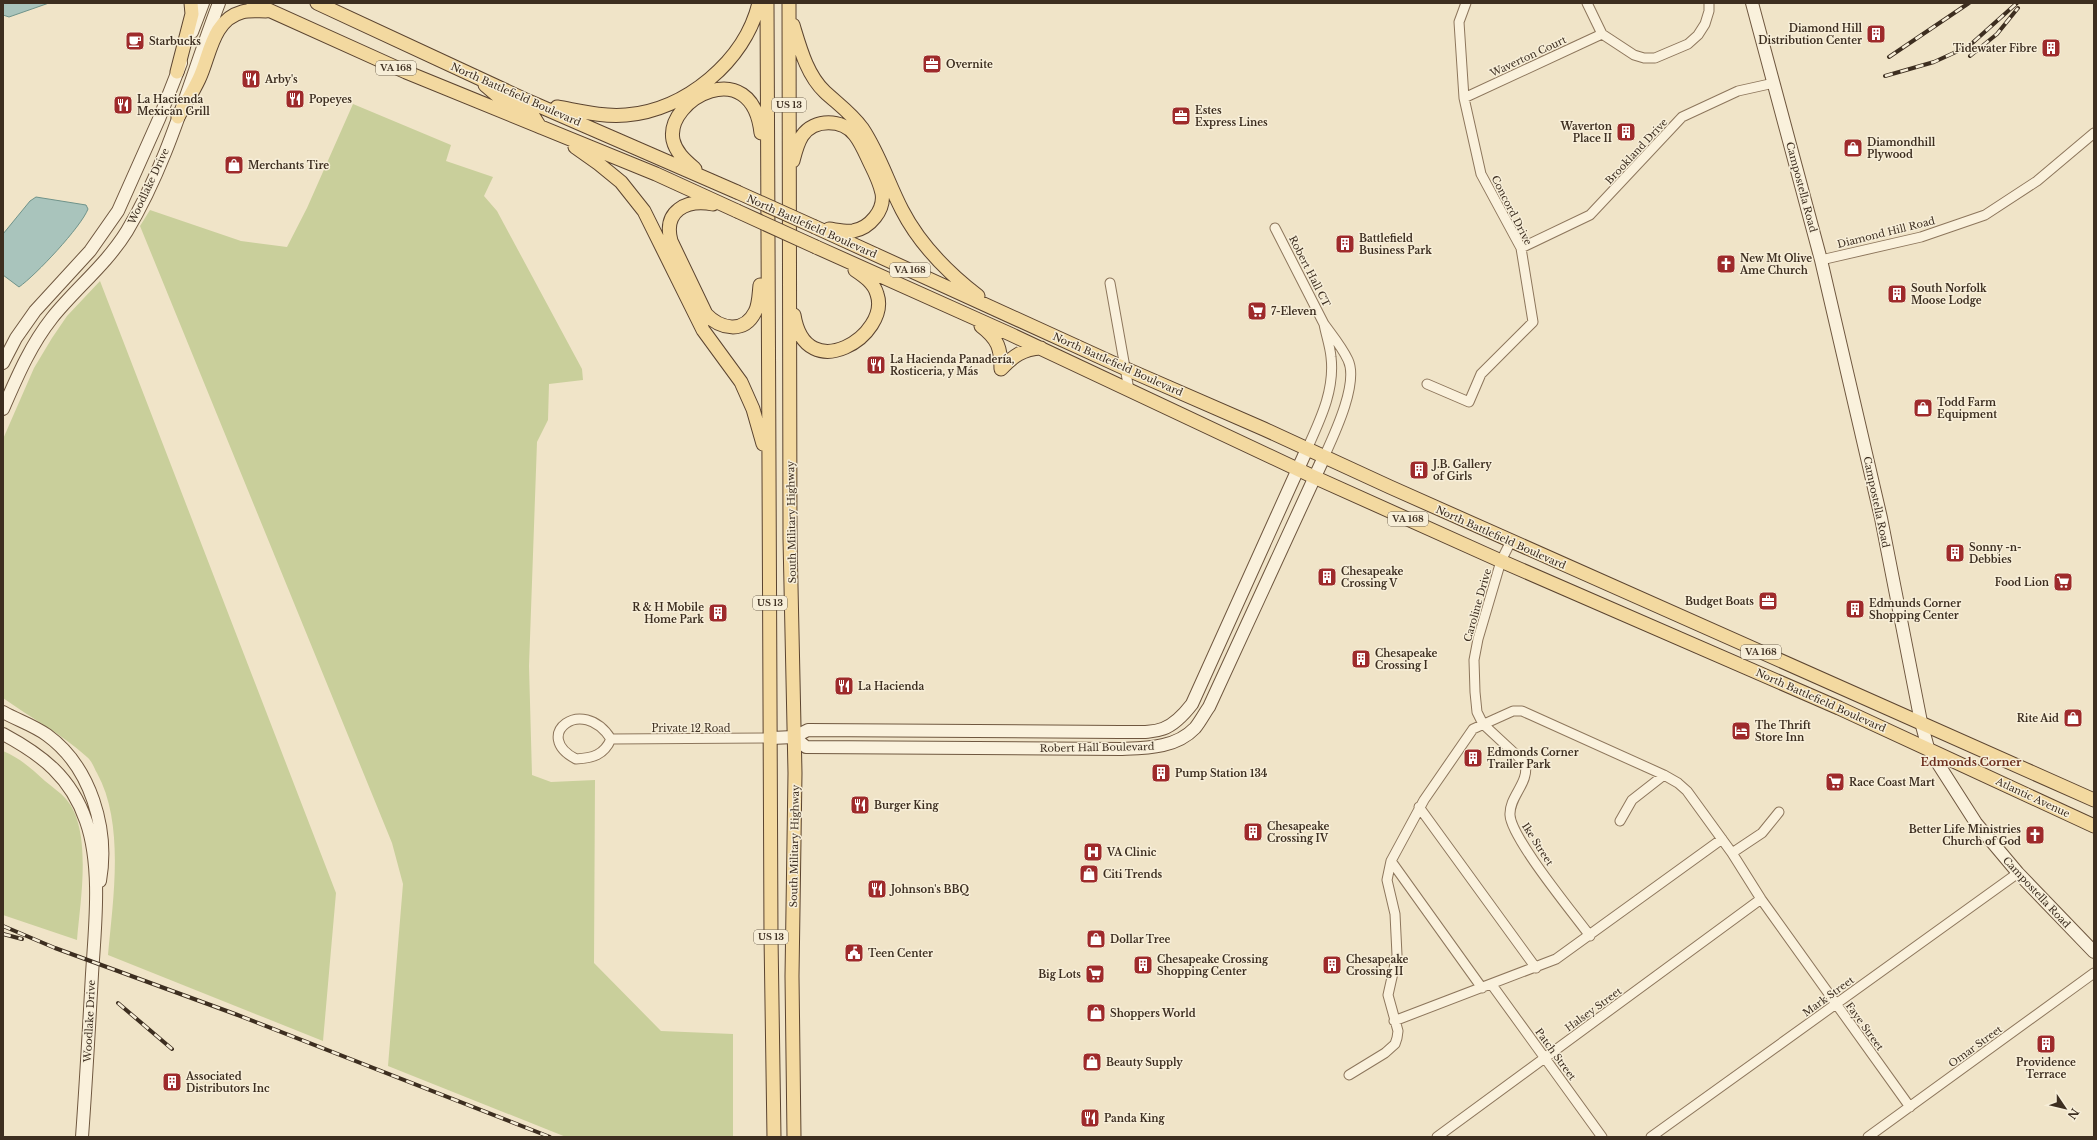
<svg xmlns="http://www.w3.org/2000/svg" width="2097" height="1140" font-family="'Libre Baskerville',serif">
<rect width="100%" height="100%" fill="#f0e4c8"/>
<path fill="#c9cf9b" d="M353,104L451,145L446,161L493,177L484,196L497,211L582,369L583,380L549,384L548,420L537,442L529,666L532,775L551,782L595,780L594,963L661,1031L733,1034V1137H566L388,1066L403,884L392,843L140,226L150,210L241,241L287,247L307,208Z
M100,281L336,893L323,1041L108,955C113,899 125,824 97,773C94,768 92,761 87,757C62,734 31,718 3,698V439L34,368L52,338L67,316Z
M3,751C20,758 32,769 45,781C52,787 60,792 66,799C93,830 80,902 77,940L3,915Z"/>
<path fill="#a9c4bc" stroke="#6f938a" d="M3,3H49L9,17L3,15Z
M36,197L86,205L88,209C81,227 36,275 19,287L3,275V234L30,201Z"/>
<g fill="none" stroke-linecap="round" stroke-linejoin="round">
<g stroke="#8d765c" stroke-width="11">
<path id="street" d="M1587,3L1602,34L1634,55L1644,58H1655L1688,44L1698,35L1705,24L1709,11V3
M1464,98L1602,34
M1275,228L1324,324
M1521,248L1590,215L1682,117L1738,91L1774,83
M1821,260L1921,237L1985,215L2037,181L2094,133
M1110,283L1129,390
M1427,384L1469,402L1481,374L1533,322L1521,248L1481,174L1464,98L1459,22L1466,3
M1307,449C1320,420 1335,390 1331,357C1330,346 1326,335 1324,324C1332,335 1342,347 1348,360C1359,383 1334,435 1324,457
M1511,541L1501,561L1478,639L1474,660L1475,692L1477,712L1483,724L1525,763C1530,783 1509,796 1510,815C1511,838 1574,914 1590,936
M611,739C604,755 593,758 576,759C531,736 582,694 611,739L771,738
M1419,807L1536,968
M1620,821L1632,800L1664,775
M1732,853L1762,833L1779,812
M1391,861L1482,988
M1492,985L1602,1137
M1394,1021L1556,959L1722,839
M1349,1075L1385,1053L1395,1044L1397,1038L1398,1031L1388,995L1397,955L1395,914L1387,880L1391,861L1424,800L1473,729L1513,711H1522L1531,715L1664,775L1678,783L1687,791L1732,853L1761,899L1910,1107
M1437,1137L1761,899
M1651,1137L2018,873
M1868,1137L2094,973"/>
</g>
<g stroke="#6f573f" stroke-width="14">
<path id="secondary" d="M1752,3L1821,260L1881,518L1921,722L1928,748L1976,823L2018,873L2094,952
M192,32L203,3
M3,363L16,338L35,311L90,251L118,211L159,119L181,63
M3,409C17,377 30,346 52,318C76,288 106,265 127,231C169,161 190,79 219,3
M3,712C17,720 33,725 47,735C91,767 109,829 100,881
M3,734C42,755 71,777 86,821C102,866 95,927 92,974C89,1028 86,1083 82,1137
M794,737L806,747L1122,749C1147,748 1176,748 1195,728C1200,722 1204,714 1209,707L1324,457
M771,738L794,737L808,730L1120,732C1156,732 1168,735 1192,704L1307,449"/>
</g>
<g stroke="#5b4430" stroke-width="15">
<path id="primary" d="M253,3L406,72L656,174L737,211
M317,3L528,101L737,192
M767,3L771,936L774,1137
M789,3L790,539L795,773L792,976L794,1137
M793,25C800,48 807,75 825,92C838,104 852,114 862,128C879,153 888,183 902,210C920,245 947,272 978,296
M177,72L192,14L191,3
M485,85L499,97L530,111L540,127
M557,107C580,111 602,117 626,115C686,110 745,61 759,3
M178,117C185,104 193,92 199,79C210,56 212,20 242,12C249,10 258,11 266,11
M575,147L599,164L621,182L644,211L703,330L741,382L753,409L763,444
M793,161C795,153 797,144 802,136C814,118 843,119 855,135C862,144 866,155 871,165C875,173 880,184 882,193C885,210 870,228 853,231C846,232 837,230 829,229
M695,169C686,161 676,153 673,140C665,99 752,53 761,133
M713,204C686,199 663,211 671,241L706,314C720,329 744,334 755,312C759,305 759,294 760,285
M815,227L1124,368L1264,429L1390,487L2094,800
M816,247L1010,334L1314,477L1501,561L1839,708L2094,826
M794,315C806,388 891,335 877,294C874,283 864,276 855,270
M981,326C998,339 1001,348 1001,369
M1001,369C1013,356 1023,349 1041,348"/>
</g>
<use href="#street" stroke="#faf1dc" stroke-width="9"/>
<use href="#secondary" stroke="#faf1dc" stroke-width="12"/>
<use href="#primary" stroke="#f3d9a0" stroke-width="13"/>
<g stroke="#3d2e20" stroke-width="4">
<path id="rail" d="M1970,56L1997,34L2018,8
M1889,57L1969,3
M1885,76L1934,62L1969,46L2017,3
M3,926L55,948L235,1014L550,1137
M3,934L22,939
M118,1003L172,1049"/>
</g>
<use href="#rail" stroke="#f7eed8" stroke-width="2.5" stroke-dasharray="8" stroke-linecap="butt"/>
<g stroke="#5b4430" stroke-width="15" stroke-linecap="butt">
<path id="primary-bridge" d="M737,192L815,227
M737,211L816,247"/>
</g>
<use href="#primary-bridge" stroke="#f3d9a0" stroke-width="13"/>
</g>
<defs>
<g id="building-square" transform="scale(1)"><rect x="-9" y="-9" width="18" height="18" rx="4" fill="#9e2a2b" stroke="#f7eed8"/><path d="M-4-6H4V6H1V3H-1V6H-4ZM-2.5-4.3h1.7v1.8h-1.7ZM.8-4.3h1.7v1.8H.8ZM-2.5-1h1.7V.8h-1.7ZM.8-1h1.7V.8H.8Z" fill="#fff"/></g>
<g id="cafe-square" transform="scale(1)"><rect x="-9" y="-9" width="18" height="18" rx="4" fill="#9e2a2b" stroke="#f7eed8"/><path d="M-5.5-4.5H6V0H3Q3 3.5 0 3.5H-2.5Q-5.5 3.5-5.5 0ZM3-3.2v2h1.7v-2ZM-6 4.5H4V6H-6Z" fill="#fff"/></g>
<g id="office-square" transform="scale(1)"><rect x="-9" y="-9" width="18" height="18" rx="4" fill="#9e2a2b" stroke="#f7eed8"/><path d="M-6-3h4V-5.5h4V-3h4V5H-6ZM-1-4.5V-3h2v-1.5ZM-6 0V1H6V0Z" fill="#fff"/></g>
<g id="restaurant-square" transform="scale(1)"><rect x="-9" y="-9" width="18" height="18" rx="4" fill="#9e2a2b" stroke="#f7eed8"/><path d="M-5-6h1v4h1v-4h1v4h1v-4h1v5L-1.5 .5V6h-2V.5L-5-1ZM5-6V6H3V1.5H1.5Q1.5-4 5-6Z" fill="#fff"/></g>
<g id="shop-square" transform="scale(1)"><rect x="-9" y="-9" width="18" height="18" rx="4" fill="#9e2a2b" stroke="#f7eed8"/><path d="M-5-2.5h2.3a2.7 3.5 0 0 1 5.4 0H5L5.5 6h-11ZM-1.5-2.5h3a1.5 2.3 0 0 0-3 0Z" fill="#fff"/></g>
<g id="church-square" transform="scale(1)"><rect x="-9" y="-9" width="18" height="18" rx="4" fill="#9e2a2b" stroke="#f7eed8"/><path d="M-1.2-6h2.4v3.5h3.3v2.4h-3.3V6h-2.4V-.1h-3.3v-2.4h3.3Z" fill="#fff"/></g>
<g id="supermarket-square" transform="scale(1)"><rect x="-9" y="-9" width="18" height="18" rx="4" fill="#9e2a2b" stroke="#f7eed8"/><path d="M-6-5.5h2.5l.6 2H6L4.5 2H-2.5L-4.4-4H-6ZM-1.5 3.2a1.3 1.3 0 1 0 .1 0ZM3 3.2a1.3 1.3 0 1 0 .1 0Z" fill="#fff"/></g>
<g id="hotel-square" transform="scale(1)"><rect x="-9" y="-9" width="18" height="18" rx="4" fill="#9e2a2b" stroke="#f7eed8"/><path d="M-6-4.5h1.5V1H6V5H4.5V3h-9V5H-6ZM-4 0a1.8 1.8 0 1 1 3.6 0ZM.5 0V-2.5h3Q6-2.5 6 0Z" fill="#fff"/></g>
<g id="hospital-square" transform="scale(1)"><rect x="-9" y="-9" width="18" height="18" rx="4" fill="#9e2a2b" stroke="#f7eed8"/><path d="M-5-5h3v3.5h4V-5h3V5h-3V1.5h-4V5h-3Z" fill="#fff"/></g>
<g id="civic-square" transform="scale(1)"><rect x="-9" y="-9" width="18" height="18" rx="4" fill="#9e2a2b" stroke="#f7eed8"/><path d="M-.6-6.5H3V-4.5H.6V-3L4-1V1h2V6H-6V1h2V-1L-.6-3ZM-1.2 2.5V6h2.4V2.5Z" fill="#fff"/></g>
</defs>
<g fill-rule="evenodd">
<use href="#building-square" x="1876" y="34"/>
<use href="#cafe-square" x="135" y="41"/>
<use href="#building-square" x="2051" y="48"/>
<use href="#office-square" x="932" y="64"/>
<use href="#restaurant-square" x="251" y="79"/>
<use href="#restaurant-square" x="295" y="99"/>
<use href="#restaurant-square" x="123" y="105"/>
<use href="#office-square" x="1181" y="116"/>
<use href="#building-square" x="1626" y="132"/>
<use href="#shop-square" x="1853" y="148"/>
<use href="#shop-square" x="234" y="165"/>
<use href="#building-square" x="1345" y="244"/>
<use href="#church-square" x="1726" y="264"/>
<use href="#building-square" x="1897" y="294"/>
<use href="#supermarket-square" x="1257" y="311"/>
<use href="#restaurant-square" x="876" y="365"/>
<use href="#shop-square" x="1923" y="408"/>
<use href="#building-square" x="1419" y="470"/>
<use href="#building-square" x="1955" y="553"/>
<use href="#building-square" x="1327" y="577"/>
<use href="#supermarket-square" x="2063" y="582"/>
<use href="#office-square" x="1768" y="601"/>
<use href="#building-square" x="1855" y="609"/>
<use href="#building-square" x="718" y="613"/>
<use href="#building-square" x="1361" y="659"/>
<use href="#restaurant-square" x="844" y="686"/>
<use href="#shop-square" x="2073" y="718"/>
<use href="#hotel-square" x="1741" y="731"/>
<use href="#building-square" x="1473" y="758"/>
<use href="#building-square" x="1161" y="773"/>
<use href="#supermarket-square" x="1835" y="782"/>
<use href="#restaurant-square" x="860" y="805"/>
<use href="#building-square" x="1253" y="832"/>
<use href="#church-square" x="2035" y="835"/>
<use href="#hospital-square" x="1093" y="852"/>
<use href="#shop-square" x="1089" y="874"/>
<use href="#restaurant-square" x="877" y="889"/>
<use href="#shop-square" x="1096" y="939"/>
<use href="#civic-square" x="854" y="953"/>
<use href="#building-square" x="1143" y="965"/>
<use href="#building-square" x="1332" y="965"/>
<use href="#supermarket-square" x="1095" y="974"/>
<use href="#shop-square" x="1096" y="1013"/>
<use href="#building-square" x="2046" y="1044"/>
<use href="#shop-square" x="1092" y="1062"/>
<use href="#building-square" x="172" y="1082"/>
<use href="#restaurant-square" x="1090" y="1118"/>
</g>
<g text-anchor="middle" stroke-width="3" stroke-linejoin="round" paint-order="stroke">
<g fill="#f7eed8" stroke="#756857" stroke-width="1">
<rect x="376" y="61" width="40" height="14" rx="3"/>
<rect x="772" y="98" width="34" height="14" rx="3"/>
<rect x="890" y="263" width="40" height="14" rx="3"/>
<rect x="1388" y="512" width="40" height="14" rx="3"/>
<rect x="753" y="596" width="34" height="14" rx="3"/>
<rect x="1741" y="645" width="40" height="14" rx="3"/>
<rect x="754" y="930" width="34" height="14" rx="3"/>
</g>
<g font-size="9" font-weight="bold" fill="#3d2e20">
<text x="396" y="71">VA 168</text>
<text x="789" y="108">US 13</text>
<text x="910" y="273">VA 168</text>
<text x="1408" y="522">VA 168</text>
<text x="770" y="606">US 13</text>
<text x="1761" y="655">VA 168</text>
<text x="771" y="940">US 13</text>
</g>
<g font-size="10" font-weight="bold" fill="#3d2e20" stroke="#f7eed8" text-anchor="start">
<text x="1862" y="32" text-anchor="end">Diamond Hill<tspan x="1862" dy="12">Distribution Center</tspan></text>
<text x="149" y="45">Starbucks</text>
<text x="2037" y="52" text-anchor="end">Tidewater Fibre</text>
<text x="946" y="68">Overnite</text>
<text x="265" y="83">Arby's</text>
<text x="137" y="103">La Hacienda<tspan x="137" dy="12">Mexican Grill</tspan></text>
<text x="309" y="103">Popeyes</text>
<text x="1195" y="114">Estes<tspan x="1195" dy="12">Express Lines</tspan></text>
<text x="1612" y="130" text-anchor="end">Waverton<tspan x="1612" dy="12">Place II</tspan></text>
<text x="1867" y="146">Diamondhill<tspan x="1867" dy="12">Plywood</tspan></text>
<text x="248" y="169">Merchants Tire</text>
<text x="1359" y="242">Battlefield<tspan x="1359" dy="12">Business Park</tspan></text>
<text x="1740" y="262">New Mt Olive<tspan x="1740" dy="12">Ame Church</tspan></text>
<text x="1911" y="292">South Norfolk<tspan x="1911" dy="12">Moose Lodge</tspan></text>
<text x="1271" y="315">7-Eleven</text>
<text x="890" y="363">La Hacienda Panadería,<tspan x="890" dy="12">Rosticeria, y Más</tspan></text>
<text x="1937" y="406">Todd Farm<tspan x="1937" dy="12">Equipment</tspan></text>
<text x="1433" y="468">J.B. Gallery<tspan x="1433" dy="12">of Girls</tspan></text>
<text x="1969" y="551">Sonny -n-<tspan x="1969" dy="12">Debbies</tspan></text>
<text x="1341" y="575">Chesapeake<tspan x="1341" dy="12">Crossing V</tspan></text>
<text x="2049" y="586" text-anchor="end">Food Lion</text>
<text x="1754" y="605" text-anchor="end">Budget Boats</text>
<text x="1869" y="607">Edmunds Corner<tspan x="1869" dy="12">Shopping Center</tspan></text>
<text x="704" y="611" text-anchor="end">R &amp; H Mobile<tspan x="704" dy="12">Home Park</tspan></text>
<text x="1375" y="657">Chesapeake<tspan x="1375" dy="12">Crossing I</tspan></text>
<text x="858" y="690">La Hacienda</text>
<text x="2059" y="722" text-anchor="end">Rite Aid</text>
<text x="1755" y="729">The Thrift<tspan x="1755" dy="12">Store Inn</tspan></text>
<text x="1487" y="756">Edmonds Corner<tspan x="1487" dy="12">Trailer Park</tspan></text>
<text x="1175" y="777">Pump Station 134</text>
<text x="1849" y="786">Race Coast Mart</text>
<text x="874" y="809">Burger King</text>
<text x="1267" y="830">Chesapeake<tspan x="1267" dy="12">Crossing IV</tspan></text>
<text x="2021" y="833" text-anchor="end">Better Life Ministries<tspan x="2021" dy="12">Church of God</tspan></text>
<text x="1107" y="856">VA Clinic</text>
<text x="1103" y="878">Citi Trends</text>
<text x="891" y="893">Johnson's BBQ</text>
<text x="1110" y="943">Dollar Tree</text>
<text x="868" y="957">Teen Center</text>
<text x="1157" y="963">Chesapeake Crossing<tspan x="1157" dy="12">Shopping Center</tspan></text>
<text x="1346" y="963">Chesapeake<tspan x="1346" dy="12">Crossing II</tspan></text>
<text x="1081" y="978" text-anchor="end">Big Lots</text>
<text x="1110" y="1017">Shoppers World</text>
<text x="1106" y="1066">Beauty Supply</text>
<text x="2046" y="1066" text-anchor="middle">Providence<tspan x="2046" dy="12">Terrace</tspan></text>
<text x="186" y="1080">Associated<tspan x="186" dy="12">Distributors Inc</tspan></text>
<text x="1104" y="1122">Panda King</text>
</g>
<g font-size="10" fill="#3d2e20" stroke="#f7eed8">
<text transform="translate(1528 56) rotate(-25)" y="4">Waverton Court</text>
<text transform="translate(516 94) rotate(24)" y="4">North Battlefield Boulevard</text>
<text transform="translate(1636 151) rotate(-47)" y="4">Brookland Drive</text>
<text transform="translate(148 186) rotate(-65)" y="4">Woodlake Drive</text>
<text transform="translate(1802 187) rotate(75)" y="4">Campostella Road</text>
<text transform="translate(1512 210) rotate(63)" y="4">Concord Drive</text>
<text transform="translate(812 226) rotate(24)" y="4">North Battlefield Boulevard</text>
<text transform="translate(1886 232) rotate(-14)" y="4">Diamond Hill Road</text>
<text transform="translate(1310 271) rotate(63)" y="4">Robert Hall CT</text>
<text transform="translate(1118 364) rotate(24)" y="4">North Battlefield Boulevard</text>
<text transform="translate(1877 502) rotate(78)" y="4">Campostella Road</text>
<text transform="translate(791 522) rotate(-91)" y="4">South Military Highway</text>
<text transform="translate(1501 537) rotate(24)" y="4">North Battlefield Boulevard</text>
<text transform="translate(1477 605) rotate(-74)" y="4">Caroline Drive</text>
<text transform="translate(1821 700) rotate(24)" y="4">North Battlefield Boulevard</text>
<text x="691" y="732">Private 12 Road</text>
<text transform="translate(1097 747) rotate(-1)" y="4">Robert Hall Boulevard</text>
<text transform="translate(2033 797) rotate(25)" y="4">Atlantic Avenue</text>
<text transform="translate(1538 844) rotate(57)" y="4">Ike Street</text>
<text transform="translate(794 846) rotate(-89)" y="4">South Military Highway</text>
<text transform="translate(2037 892) rotate(47)" y="4">Campostella Road</text>
<text transform="translate(1828 996) rotate(-36)" y="4">Mark Street</text>
<text transform="translate(1593 1009) rotate(-36)" y="4">Halsey Street</text>
<text transform="translate(89 1021) rotate(-87)" y="4">Woodlake Drive</text>
<text transform="translate(1865 1026) rotate(54)" y="4">Faye Street</text>
<text transform="translate(1975 1046) rotate(-36)" y="4">Omar Street</text>
<text transform="translate(1556 1054) rotate(54)" y="4">Patch Street</text>
</g>
<g font-size="11" font-weight="bold" fill="#6b2e1e" stroke="#f7eed8">
<text x="1971" y="766">Edmonds Corner</text>
</g>
</g>
<rect width="2097" height="1140" fill="none" stroke="#3d2e20" stroke-width="8"/>
<g transform="translate(2065 1108) rotate(125)" stroke="#f7eed8" stroke-width="3" paint-order="stroke">
<path d="M0-3L7 15L0 10L-7 15Z" fill="#3d2e20"/>
<text y="-6" font-size="11" font-weight="bold" text-anchor="middle" fill="#3d2e20">N</text>
</g>
</svg>
